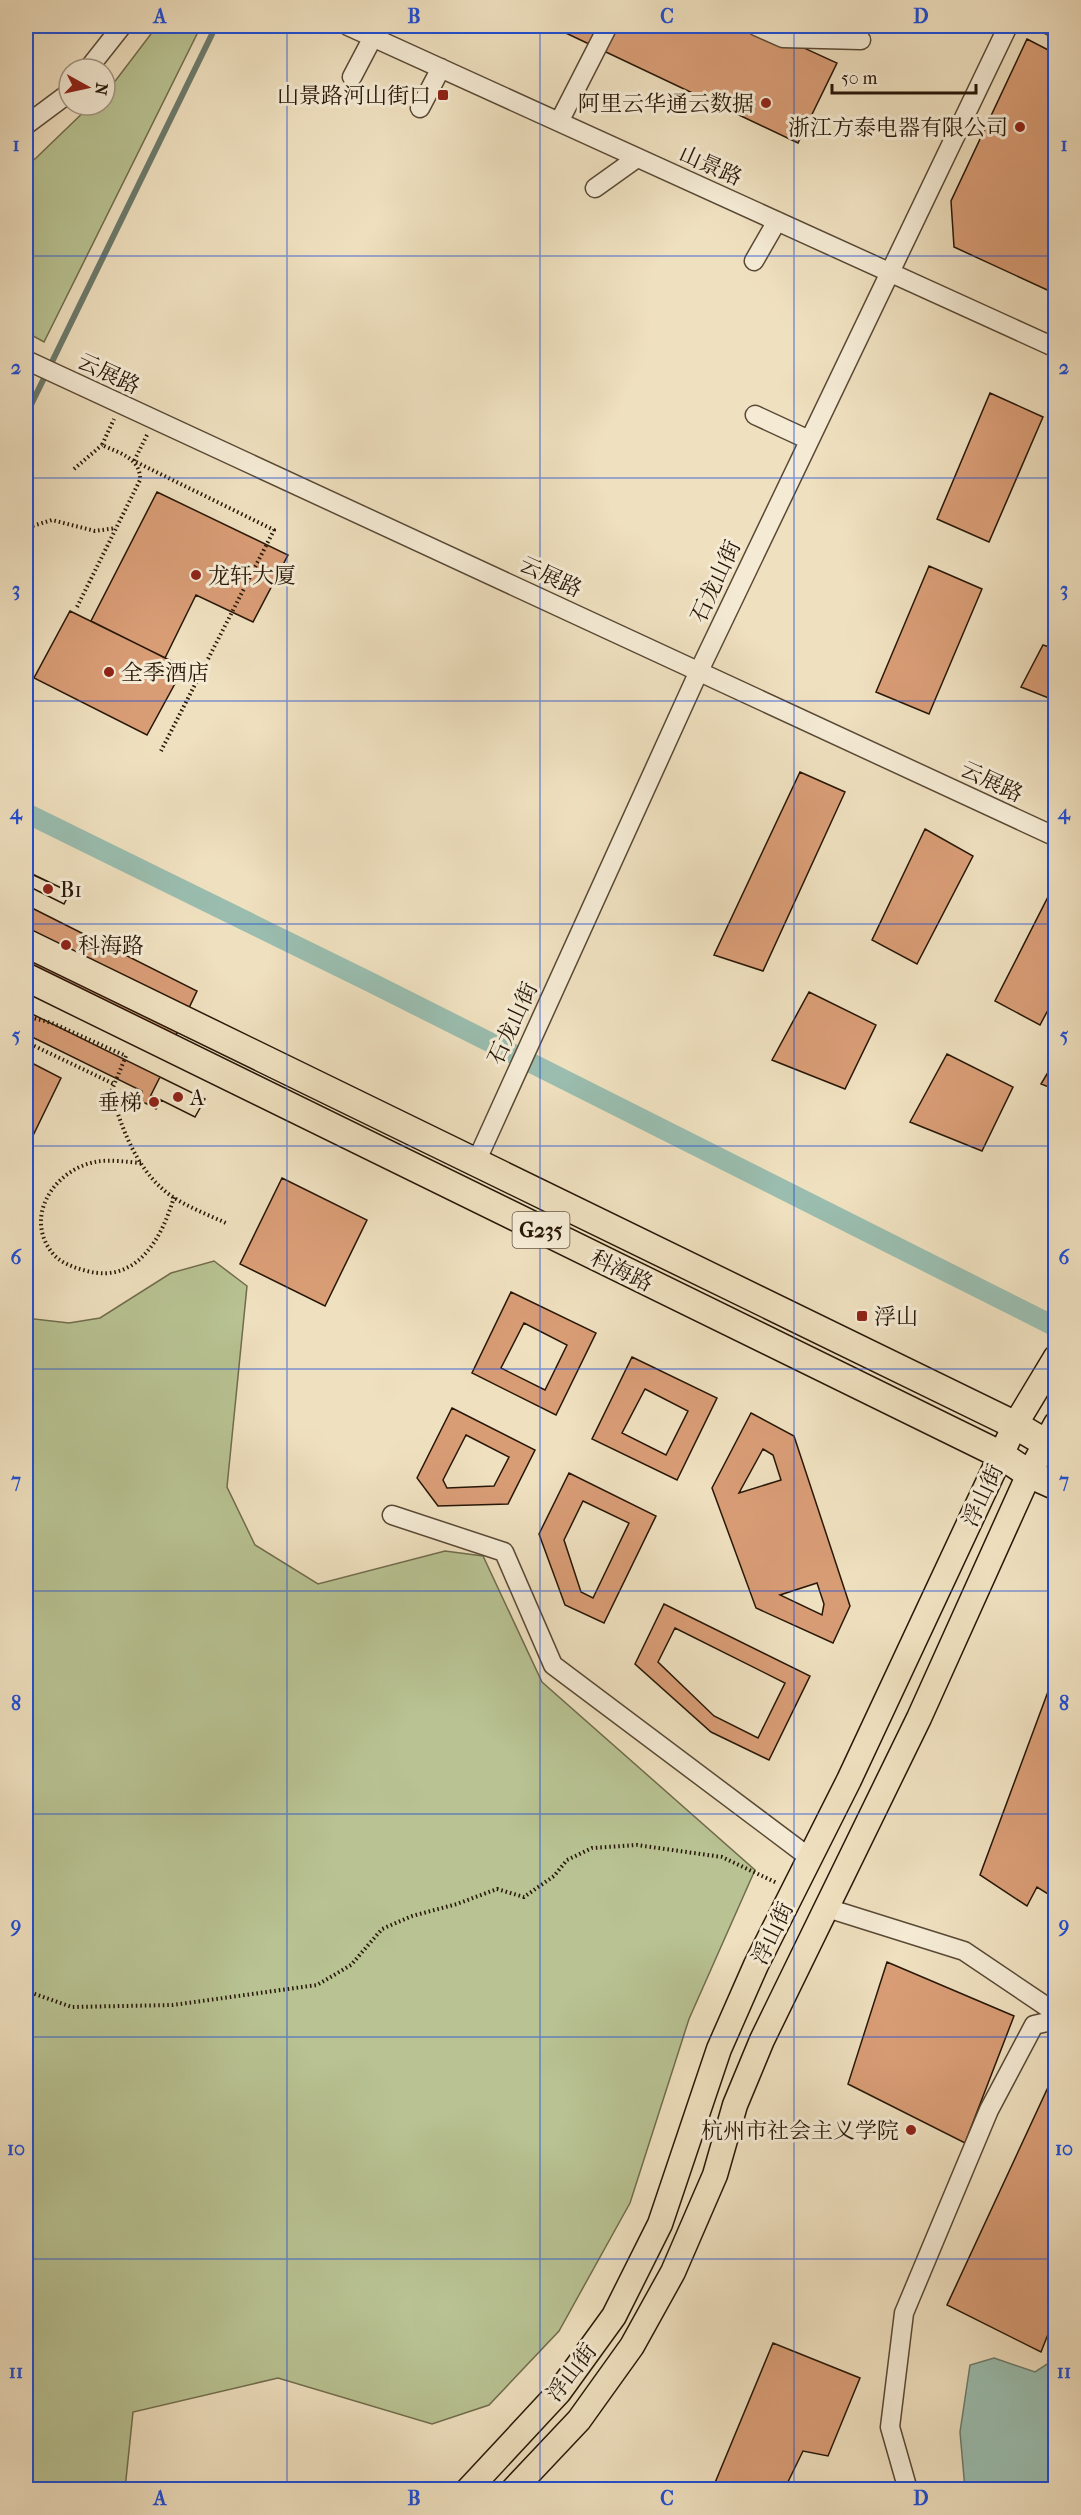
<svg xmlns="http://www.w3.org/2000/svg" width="1081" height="2515" font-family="'IM FELL French Canon','Noto Serif SC',serif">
<rect width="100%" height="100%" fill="#efe0bf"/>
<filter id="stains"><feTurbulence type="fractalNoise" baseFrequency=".00333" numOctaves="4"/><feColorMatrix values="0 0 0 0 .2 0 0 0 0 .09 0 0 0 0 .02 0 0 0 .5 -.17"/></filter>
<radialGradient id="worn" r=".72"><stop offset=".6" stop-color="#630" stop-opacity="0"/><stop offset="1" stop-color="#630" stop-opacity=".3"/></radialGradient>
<path fill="#b8c292" stroke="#706c4c" stroke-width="1.5" d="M157,26H201L44,342L26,332V166L36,158L91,105H105V91L116,80Z
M214,1261L247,1286L227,1487L255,1545L318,1584L445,1551L483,1556L542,1682L755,1870L689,2019L630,2203L559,2331L489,2405L432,2424L278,2378L133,2412L125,2489H29L26,2488V1318L69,1323L100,1318L171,1273Z"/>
<path fill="#9abdaf" stroke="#6c7b6c" stroke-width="1.5" d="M994,2358L1035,2372L1055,2359V2481L1042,2489H965L960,2432L970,2365Z"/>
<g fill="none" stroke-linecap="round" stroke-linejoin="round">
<path stroke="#6c7b6c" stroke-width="6" d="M26,415L216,26"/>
<path stroke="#9abdaf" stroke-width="20" d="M26,813L372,983L1056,1327"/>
</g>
<path fill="#d99d76" stroke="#271707" stroke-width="1.5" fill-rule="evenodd" d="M551,26H756L837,63L798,143Z
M1027,39L1056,54V294L954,247L951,201Z
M990,393L1043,417L989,542L937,519Z
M157,492L288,555L253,622L196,595L165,658L91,621Z
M929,566L982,589L929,714L876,692Z
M70,611L184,667L147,735L34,678Z
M1043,645L1056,649V701L1021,687Z
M800,772L845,792L763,971L714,955Z
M925,829L973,856L917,964L872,940Z
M26,871L70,892L64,904L26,885Z
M27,872L70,892L64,904L26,885Z
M1052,889L1056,891V995L1040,1025L995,1001Z
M26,905L197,991L168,1052L37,986L26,1004Z
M809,992L876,1025L845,1089L772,1060Z
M26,1011L205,1099L195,1117L151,1095L147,1104L138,1100L142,1091L26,1034Z
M947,1054L1013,1087L982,1151L910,1122Z
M1056,1059V1090L1041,1084Z
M26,1060L61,1078L26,1150V1098L30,1088L26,1086Z
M160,1077L205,1099L195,1117L151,1095Z
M151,1095L161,1100L156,1109L147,1104Z
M282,1178L367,1220L325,1306L240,1264Z
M511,1292L596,1333L556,1415L472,1373ZM524,1323L567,1345L545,1390L501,1368Z
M632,1357L717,1398L677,1480L592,1439ZM645,1389L688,1411L666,1455L622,1433Z
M452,1408L535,1450L508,1504L438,1506L417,1478ZM466,1435L509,1457L494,1486L447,1488L443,1480Z
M751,1413L794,1436L850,1606L833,1643L756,1608L712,1488ZM763,1449L773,1455L781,1480L739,1493ZM817,1583L824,1604L822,1615L780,1595Z
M569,1473L656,1516L604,1623L565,1605L539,1534ZM583,1501L629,1523L593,1598L581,1592L564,1540Z
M664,1604L810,1676L769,1760L711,1732L635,1664ZM675,1628L785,1683L758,1738L714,1716L658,1662Z
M1056,1670V1899L1037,1887L1027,1906L980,1875Z
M887,1962L1014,2016L965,2143L848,2084Z
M1056,2070V2314L1041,2352L947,2305Z
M773,2343L860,2378L828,2456L803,2451L784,2490H712Z"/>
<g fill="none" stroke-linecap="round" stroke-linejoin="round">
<g stroke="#594935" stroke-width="21">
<path id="minor" d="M348,26L1056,348
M756,26L783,38L861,40
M1051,26L1056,28
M88,69L122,26
M352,77L373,37
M420,108L441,68
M559,122L608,26
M26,125L69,93
M595,188L637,158
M754,261L777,221
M26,360L1056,837
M755,415L809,440
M476,1162L699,671L1008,26
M392,1515L504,1552L553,1665L810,1858
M827,1908L964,1951L1056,2013
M908,2490L890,2427L904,2313L989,2110L1034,2025L1056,2020"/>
</g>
<g stroke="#271707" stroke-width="27">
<path id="major" d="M468,2490L559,2392L614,2316L660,2224L719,2049L756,1965L849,1780L1015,1425L1056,1357
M513,2490L579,2420L632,2346L673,2272L715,2175L735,2105L762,2040L919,1718L1029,1474L1056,1424"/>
</g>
<g stroke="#271707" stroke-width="30">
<path id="highway" d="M26,943L1015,1425L1056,1449
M26,977L1001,1455L1029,1474L1056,1486"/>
</g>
<path stroke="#271707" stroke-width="4" stroke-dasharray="1.5 3" stroke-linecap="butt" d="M147,435L134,461L274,530L161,751
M74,469L102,445
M26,536L29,527L52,520L95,531L116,528
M77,607L140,480C141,458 119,453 102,445L114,419
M26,1016L52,1023L126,1056L111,1092C122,1129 137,1171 170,1195C187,1207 209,1215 228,1224
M26,1042L114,1084
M141,1163C127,1162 109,1159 95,1162C54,1170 22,1218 54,1255C63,1264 75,1268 87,1271C137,1284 162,1238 174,1197
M26,1991L72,2007L173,2005L317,1985L351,1965L382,1929L412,1916L457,1904L497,1889L524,1897L554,1876L567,1860L592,1848L637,1845L722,1857L777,1883"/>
<use href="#minor" stroke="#f5ebd5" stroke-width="18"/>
<use href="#major" stroke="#efe0bf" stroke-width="24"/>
<use href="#highway" stroke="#efe0bf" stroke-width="27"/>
</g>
<path fill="none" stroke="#1d4ed8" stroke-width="1.5" stroke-opacity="0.55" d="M287,26V2490M540,26V2490M794,26V2490M26,256H1056M26,478H1056M26,701H1056M26,924H1056M26,1146H1056M26,1369H1056M26,1591H1056M26,1814H1056M26,2037H1056M26,2259H1056"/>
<g fill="#8f2418" stroke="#f5ebd5" stroke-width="2">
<rect x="437" y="89" width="12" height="12" rx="3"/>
<circle cx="766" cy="103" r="6"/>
<circle cx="1020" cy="127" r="6"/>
<circle cx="196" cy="575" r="6"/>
<circle cx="109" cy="672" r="6"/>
<circle cx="48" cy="889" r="6"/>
<circle cx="66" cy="945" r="6"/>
<circle cx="178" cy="1097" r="6"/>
<circle cx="154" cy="1102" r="6"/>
<rect x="856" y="1310" width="12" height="12" rx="3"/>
<circle cx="911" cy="2130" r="6"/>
</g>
<g text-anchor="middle" stroke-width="6" stroke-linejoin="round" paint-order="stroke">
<rect fill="#f5ebd5" stroke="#655745" stroke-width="1.5" x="512.5" y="1212" width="57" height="36" rx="4.5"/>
<g font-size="21" font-weight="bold" fill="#271707">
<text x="541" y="1237">G235</text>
</g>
<g font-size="22" fill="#271707" stroke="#f5ebd5" text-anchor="start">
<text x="431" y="103" text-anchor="end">山景路河山街口</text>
<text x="754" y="111" text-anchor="end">阿里云华通云数据</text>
<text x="1008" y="135" text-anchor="end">浙江方泰电器有限公司</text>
<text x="208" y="583">龙轩大厦</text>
<text x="121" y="680">全季酒店</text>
<text x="60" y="897">B1</text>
<text x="78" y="953">科海路</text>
<text x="190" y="1105">A</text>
<text x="142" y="1110" text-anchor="end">垂梯</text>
<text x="874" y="1324">浮山</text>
<text x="899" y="2138" text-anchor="end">杭州市社会主义学院</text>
</g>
<g font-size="22" fill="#271707" stroke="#f5ebd5">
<text transform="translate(711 165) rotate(24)" y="8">山景路</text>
<text transform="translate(109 373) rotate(25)" y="8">云展路</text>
<text transform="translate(551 576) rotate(25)" y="8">云展路</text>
<text transform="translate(715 581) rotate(-65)" y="8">石龙山街</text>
<text transform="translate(992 781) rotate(25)" y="8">云展路</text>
<text transform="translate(512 1023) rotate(-65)" y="8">石龙山街</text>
<text transform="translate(622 1270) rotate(26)" y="8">科海路</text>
<text transform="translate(982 1495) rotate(-65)" y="8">浮山街</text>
<text transform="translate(772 1933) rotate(-64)" y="8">浮山街</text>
<text transform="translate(571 2372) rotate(-52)" y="8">浮山街</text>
</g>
</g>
<rect width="1081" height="2515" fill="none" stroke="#efe0bf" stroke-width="66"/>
<g transform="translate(87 87) rotate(98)"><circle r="28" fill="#f5ebd5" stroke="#a39683" stroke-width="1.5"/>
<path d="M0-4.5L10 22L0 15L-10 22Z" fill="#8f2418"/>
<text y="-9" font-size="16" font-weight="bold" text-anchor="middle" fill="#271707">N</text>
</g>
<path d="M832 84v9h144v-9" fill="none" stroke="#271707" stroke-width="3"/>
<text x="841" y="84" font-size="18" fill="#271707" stroke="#f5ebd5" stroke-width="4.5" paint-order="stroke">50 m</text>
<rect x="33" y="33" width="1015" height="2449" fill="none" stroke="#1d4ed8" stroke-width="2"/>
<g font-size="20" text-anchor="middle" font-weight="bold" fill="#1d4ed8">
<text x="160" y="23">A</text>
<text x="414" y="23">B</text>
<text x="667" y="23">C</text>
<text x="921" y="23">D</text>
<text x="16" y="151">1</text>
<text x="1064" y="151">1</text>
<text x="16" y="374">2</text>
<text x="1064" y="374">2</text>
<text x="16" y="596">3</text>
<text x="1064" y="596">3</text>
<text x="16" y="819">4</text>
<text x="1064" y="819">4</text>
<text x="16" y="1042">5</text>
<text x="1064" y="1042">5</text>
<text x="16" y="1264">6</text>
<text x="1064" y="1264">6</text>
<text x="16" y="1487">7</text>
<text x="1064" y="1487">7</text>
<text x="16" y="1710">8</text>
<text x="1064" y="1710">8</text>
<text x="16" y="1932">9</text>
<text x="1064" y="1932">9</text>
<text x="16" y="2155">10</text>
<text x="1064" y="2155">10</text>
<text x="16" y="2378">11</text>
<text x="1064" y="2378">11</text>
<text x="160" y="2505">A</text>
<text x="414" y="2505">B</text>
<text x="667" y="2505">C</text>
<text x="921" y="2505">D</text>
</g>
<rect width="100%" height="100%" filter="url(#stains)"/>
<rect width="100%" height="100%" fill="url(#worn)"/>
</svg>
